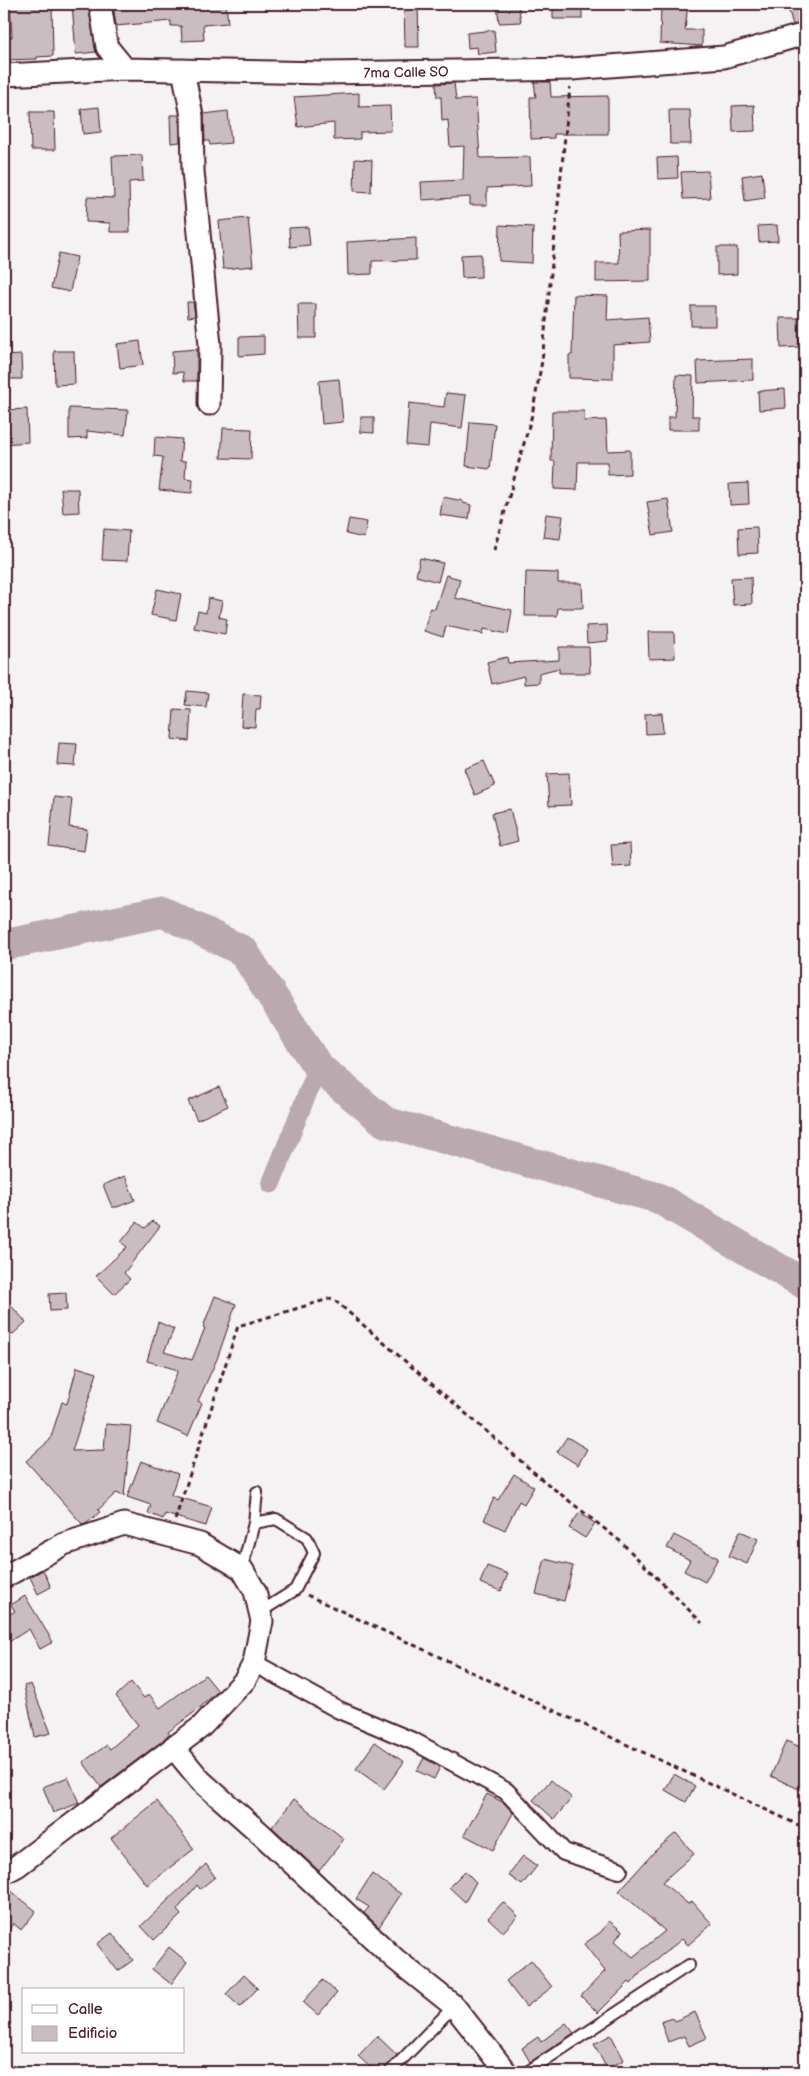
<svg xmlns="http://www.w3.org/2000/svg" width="809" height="2076" font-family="'Balsamiq Sans',sans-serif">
<rect width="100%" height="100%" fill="#f4f2f2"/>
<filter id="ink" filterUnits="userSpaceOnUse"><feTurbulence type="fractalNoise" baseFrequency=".02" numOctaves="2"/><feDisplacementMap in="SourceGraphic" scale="10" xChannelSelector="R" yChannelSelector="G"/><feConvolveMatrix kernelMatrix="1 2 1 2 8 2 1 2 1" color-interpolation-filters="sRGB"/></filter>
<g filter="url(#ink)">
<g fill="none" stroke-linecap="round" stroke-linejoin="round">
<path stroke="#baa9ae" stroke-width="19" d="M271,1184L318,1067"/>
<path stroke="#baa9ae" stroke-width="31" d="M4,945L163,912L243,951L318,1067L385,1122L658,1198L805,1284"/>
</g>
<path fill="#cabdc1" stroke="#4a1f2b" d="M10,4H52L53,56L37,57V59L4,60V37H12Z
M72,4H88L96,52L76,54Z
M113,4H226L228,23L203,25L204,40L182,41L181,26H171V21L116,26Z
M404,4H418L419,47H405Z
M497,4H518L521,22L499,23Z
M553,4H582V19H553Z
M661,4H688L685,30H702V46L660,43Z
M787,4H805V22L793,25Z
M494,30L496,52L478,54L477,47L468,48L467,33Z
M534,82H550L551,97L608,96V134H554V138L531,139L530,97H536Z
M454,83L456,100L476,99L480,158L530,157L531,186L487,188V205H470V197L422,200L421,182L463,180L464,146L450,147L448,120L442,121L441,97H437L436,84Z
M359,93V107L390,106L391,131L360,132V139L334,140V123L298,127L294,97Z
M754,105L755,131L733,132L732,106Z
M99,107L101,132L83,134L81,109Z
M669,110H690L691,144H670Z
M228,111L231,143L210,145L209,141H205L204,114Z
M30,112H54L55,150H31Z
M170,115H179L180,142L171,143Z
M142,155L143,181L129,182L130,232H110V223L86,222L87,197L114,198L112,156Z
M677,157L678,178L658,179L657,158Z
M355,159L372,160L371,192L354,191Z
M708,171L710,198L683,199L681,172Z
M762,173L765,198L745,201L742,176Z
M248,218L253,266L223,269L219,221Z
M500,225L533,227L532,263L499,261Z
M777,225L778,241L759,242L758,226Z
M308,227L310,245L290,247L289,228Z
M650,230V281L596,282V263H619L618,231Z
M416,238V260L372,261V274L348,275L347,242Z
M717,247H737V274L717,275Z
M59,253L77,257L70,292L51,288Z
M481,254V277L462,278L461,255Z
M574,295L608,296L607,320L648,317L650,342L613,345V379L569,378V355H572Z
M187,302H193L195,316L188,317Z
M298,304H316V338H299Z
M691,306H715V326H691Z
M780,318H798L799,347L781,348Z
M264,336V354L239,356V337Z
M140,341L143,365L120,368L117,344Z
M197,349V381H184L183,372L173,373L172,351Z
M54,351H74L75,384L55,385Z
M21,355L22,379H5V356Z
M753,359V380L698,383L697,361Z
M676,375L693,376L692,416H699V430H668V417H675Z
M339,379L343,422L322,424L319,381Z
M785,389L786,408L759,410L758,391Z
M446,393L466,395L462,428L430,424L428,447L406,445L409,403L444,407Z
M69,408L128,410L125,435L87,431V438L69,439Z
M27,409L28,442L4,444V410Z
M552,411H584V421L606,420L608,451L630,450V474L608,475V462H578L577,490L554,489L555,461H551Z
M361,417H374V433L360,432Z
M470,422L495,424L490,469L466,466Z
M223,428L252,429L251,459L221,458Z
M155,437L182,439L180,461H186L185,478L193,479L192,493L159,490L163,457L154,456Z
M748,483L749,504L730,505L729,484Z
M61,489H78L79,512L63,513Z
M443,497L463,501V503L471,505L469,519L440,515Z
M668,499L673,532L653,535L647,502Z
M546,514L563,516L560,539L543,537Z
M349,519L367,522L364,538L346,534Z
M757,527L758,553L739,554L738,528Z
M104,529L129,531L127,561L102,560Z
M420,558L443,563L438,582L416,576Z
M526,572L558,573V583H582L583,608H558L557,616H525Z
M446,575L460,579L455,598L512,610L508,634L484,629L483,634L446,626L443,637L424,631L430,608L435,609Z
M751,577L752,604L733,605L731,578Z
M157,589L181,594L176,620L151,615Z
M208,598L222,601L219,617L227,619L225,634L194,628L198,611L206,613Z
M607,625L608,641L587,643L586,626Z
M648,632H674L675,658L649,659Z
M559,647H589L590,673H559V668L539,673V683L524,684V676L492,684L487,662L507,657L508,663L559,660Z
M187,691L208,693L206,707L185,705Z
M243,694L261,695L260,709H256L255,727L241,726Z
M174,709L191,710L189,741L172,739Z
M662,713L663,733L646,734L645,714Z
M59,743L77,744L75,766L57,765Z
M484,761L495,786L475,795L464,769Z
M569,773L571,805L549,806L547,774Z
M54,797L72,799L69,827L87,829L84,851L49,846Z
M510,809L518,841L500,846L492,813Z
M630,844L631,866L613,867L611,845Z
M219,1087L228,1106L197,1120L188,1101Z
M125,1176L135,1200L117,1207H112L103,1185Z
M153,1221L160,1226L124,1273L130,1279L114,1294L96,1276L127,1247L121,1242L137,1222L145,1228Z
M66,1293L67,1310L50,1311L49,1294Z
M215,1296L236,1304L217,1359L198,1401L202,1403L188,1436L157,1423L178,1370L147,1361L158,1322L174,1329L164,1352L192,1360L205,1328L203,1327Z
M4,1298L26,1322L12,1335L4,1326Z
M77,1367L97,1373L72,1451L104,1450L106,1424L131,1426L124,1496L116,1493L98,1510L100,1512L87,1523L83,1525L26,1461L50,1440L62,1402L67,1404Z
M567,1437L587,1449L578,1465L557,1452Z
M141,1461L178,1474L171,1495L212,1507L206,1526L165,1514L163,1519L148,1513L151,1505L127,1497Z
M514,1474L534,1487L524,1504L519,1501L505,1530L484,1520L494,1498L498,1500Z
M579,1513L595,1523L585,1538L569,1528Z
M740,1531L758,1539L747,1564L729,1556Z
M674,1535L718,1558L705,1582L684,1571L690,1560L667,1548Z
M545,1559L573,1566L564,1601L536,1594Z
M487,1566L508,1574L501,1591L480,1583Z
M43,1570L51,1587L38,1594L30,1577Z
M25,1596L53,1642L40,1649L29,1629L4,1645V1618L15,1611L11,1605Z
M205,1675L218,1691L196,1711L168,1732L170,1735L101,1787L83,1762L107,1745L110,1749L138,1725L116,1696L131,1682L144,1698L149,1694L160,1708Z
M31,1684L51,1733L35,1737L24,1686Z
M786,1741L805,1749V1781L801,1790L771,1776Z
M375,1742L404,1762L384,1789L356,1769Z
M424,1758L440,1767L434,1779L417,1771Z
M674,1774L695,1786L686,1802L665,1790Z
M68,1777L79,1803L53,1813L43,1787Z
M551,1780L572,1798L554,1819L533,1800Z
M487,1794L504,1803L513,1813L493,1850L464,1835Z
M294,1799L344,1839L319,1871L272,1827Z
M157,1801L194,1849L147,1885L111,1838Z
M676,1833L694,1854L662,1882L688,1904L692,1901L712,1924L688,1945L682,1939L643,1970L631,1984L629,1982L598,2013L581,1996L605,1971L584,1944L601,1932L609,1921L622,1931L615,1941L633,1957L665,1931L619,1891L655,1851Z
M523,1856L537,1866L522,1885L508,1875Z
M206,1864L215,1877L200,1889L197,1885L177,1910L181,1915L154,1940L141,1926Z
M465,1871L476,1882L465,1902L449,1887Z
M372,1874L401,1894L379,1927L364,1913L369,1907L356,1899Z
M10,1890L36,1911L21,1930L13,1923L4,1939V1897Z
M503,1902L518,1916L503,1932L488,1918Z
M112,1933L133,1960L118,1971L97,1944Z
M169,1947L187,1962L171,1984L152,1969Z
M531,1960L552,1987L526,2007L506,1981Z
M244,1975L258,1988L240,2007L226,1994Z
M323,1980L337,1993L318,2015L303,2002Z
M695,2012L707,2038L689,2046L684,2036L668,2042L661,2022L673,2018L675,2021Z
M566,2023L574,2033L530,2062L522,2048L538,2037L541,2042Z
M611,2035L624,2060L607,2069L594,2044Z
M377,2036L397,2055L381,2072H375L358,2056Z"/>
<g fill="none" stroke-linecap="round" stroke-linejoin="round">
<g stroke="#4a1f2b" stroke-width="14">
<path id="service" d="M254,1523L276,1519L307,1538L314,1553L295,1590L260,1612
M242,1569L254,1523L257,1492
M390,2072L454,2006
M527,2072L689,1965"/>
</g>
<g stroke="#4a1f2b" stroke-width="20">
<path id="pedestrian" d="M254,1663L339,1710L415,1742L506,1791L564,1852L619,1870"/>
</g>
<g stroke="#4a1f2b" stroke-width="25">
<path id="minor" d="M100,4L107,47L125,69
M183,70L192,116L193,171L210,345L209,404
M4,75L125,69L325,73L572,69L724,57L805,34
M4,1577L64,1544L124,1524L200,1544L242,1569L255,1591L262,1621L254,1663L245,1680L201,1727L17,1866L4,1873
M173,1747L201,1781L260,1833L395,1959L454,2006L506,2072"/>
</g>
<path stroke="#4a1f2b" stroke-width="3" stroke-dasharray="5 4" stroke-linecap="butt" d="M494,550L532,415L542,361L570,87
M175,1520L238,1326L332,1298L544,1481L620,1541L702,1623
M307,1595L805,1828
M34,2072L36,2069"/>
<use href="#service" stroke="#fff" stroke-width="10"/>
<use href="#pedestrian" stroke="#fff" stroke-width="16"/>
<use href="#minor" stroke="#fff" stroke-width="21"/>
</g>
</g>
<g text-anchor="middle" stroke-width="4.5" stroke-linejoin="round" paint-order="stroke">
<g font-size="14" fill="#4a1f2b" stroke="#fff">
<text transform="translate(406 72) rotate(-1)" y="5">7ma Calle SO</text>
</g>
</g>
<rect width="809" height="2076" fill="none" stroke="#fff" stroke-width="20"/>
<rect x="10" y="10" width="789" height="2056" fill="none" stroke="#4a1f2b" stroke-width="2" filter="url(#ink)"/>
<rect x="22" y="1988" width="162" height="65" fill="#ffffff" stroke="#b7a5aa"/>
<rect x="32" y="2005" width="25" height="8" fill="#ffffff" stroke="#b7a5aa"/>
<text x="68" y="2014" font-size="15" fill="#4a1f2b">Calle</text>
<rect x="32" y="2026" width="25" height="15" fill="#cabdc1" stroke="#b7a5aa"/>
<text x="68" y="2038" font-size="15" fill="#4a1f2b">Edificio</text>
</svg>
